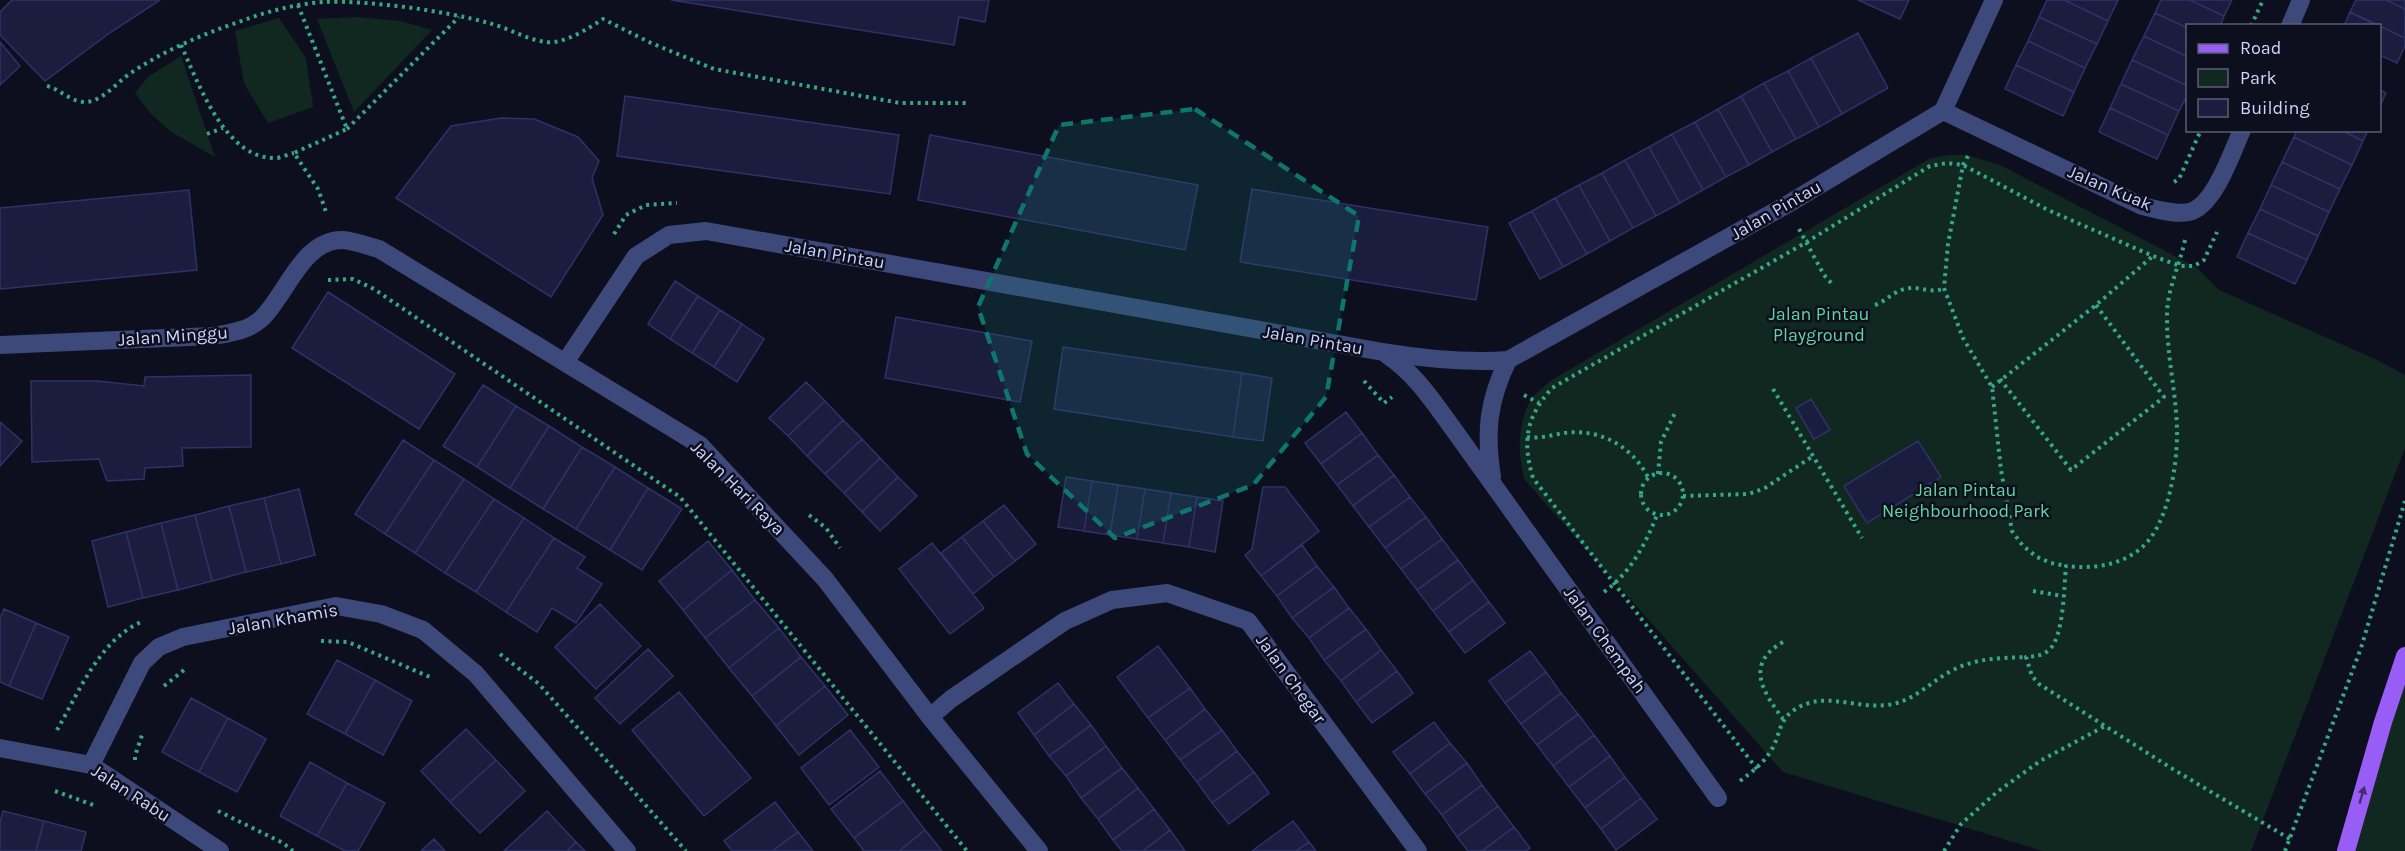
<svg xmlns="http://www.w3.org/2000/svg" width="2405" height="851" font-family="Karla,sans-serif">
<rect width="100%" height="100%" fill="#0e0f1e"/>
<path fill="#112821" d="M356,17L400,21L432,30L354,112L317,19Z
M279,18L306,58L313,107L268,123L244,83L235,31Z
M181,56L215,157L170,131L151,114L135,93L148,77Z
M1948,155H1967L2000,165L2196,267L2219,290L2375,359L2405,375V448L2251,851H2043L1783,772L1524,479C1518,452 1517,427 1530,401C1534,394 1544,387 1550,381L1929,159Z
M2405,656V851H2346Z"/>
<path fill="#1b1d3e" stroke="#2f3168" stroke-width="1.5" d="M12,0H160L111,32L45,81L0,35V12Z
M671,0H989L985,22L959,17L954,45Z
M1858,0H1909L1900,19Z
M2047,0H2064L2108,21L2097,44L2039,17Z
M2064,0H2118L2108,21Z
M2161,0H2190L2224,16L2220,26H2188V28L2155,13Z
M2190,0H2232L2224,16Z
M2356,0H2386L2405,9V38L2350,12Z
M2386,0H2405V9Z
M2350,12L2378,26H2344Z
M2155,13L2188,28V57L2144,36Z
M2039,17L2097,44L2085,68L2028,41Z
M2380,26L2405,38V46L2397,63L2380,55Z
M1858,33L1888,88L1842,114L1811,58Z
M2144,36L2188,57V86L2132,60Z
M2028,41L2085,68L2074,92L2016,65Z
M0,42L20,66L0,85Z
M1811,58L1842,114L1819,127L1788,71Z
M2132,60L2188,86V94L2179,111L2121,84Z
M2016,65L2074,92L2063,116L2005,89Z
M1788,71L1819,127L1796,139L1764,83Z
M1764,83L1796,139L1772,152L1741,96Z
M2121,84L2179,111L2168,135L2110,108Z
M2380,90L2386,93L2380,106Z
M625,96L899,135L890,194L617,156Z
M1741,96L1772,152L1749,165L1718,109Z
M2110,108L2168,135L2157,159L2099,132Z
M1718,109L1749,165L1726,177L1695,122Z
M501,118L534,119L578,137L599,161L592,178L603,215L551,297L396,198L451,126Z
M1695,122L1726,177L1703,190L1672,134Z
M2297,130H2341L2363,141L2352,165L2294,137Z
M2341,130H2368L2363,141Z
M1672,134L1703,190L1680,203L1649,147Z
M930,135L1198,185L1185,250L918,200Z
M2294,137L2352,165L2340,189L2282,162Z
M1649,147L1680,203L1656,216L1625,160Z
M1625,160L1656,216L1633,228L1602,173Z
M2282,162L2340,189L2329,212L2271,185Z
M1602,173L1633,228L1610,241L1579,185Z
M1579,185L1610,241L1587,254L1555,198Z
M2271,185L2329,212L2318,236L2260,209Z
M1252,189L1488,227L1476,300L1240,262Z
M189,190L197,270L0,289V208Z
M1555,198L1587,254L1563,267L1532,211Z
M2260,209L2318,236L2307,260L2248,233Z
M1532,211L1563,267L1540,279L1509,223Z
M2248,233L2307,260L2295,284L2237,257Z
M675,281L698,296L670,339L648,324Z
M328,292L455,374L419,429L292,348Z
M698,296L720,310L692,353L670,339Z
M720,310L742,324L714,367L692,353Z
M896,317L1032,341L1020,402L885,378Z
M742,324L764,339L737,382L714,367Z
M1063,347L1242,373L1233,437L1054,409Z
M1242,373L1272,378L1263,441L1233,437Z
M251,375V447L182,448L183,466L145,468L144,479L107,481L99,459L32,462L31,381H97L144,386L145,377Z
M806,382L825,401L788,436L769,418Z
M483,385L516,406L477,467L443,446Z
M1811,399L1830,430L1814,439L1796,408Z
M825,401L843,420L807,456L788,436Z
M516,406L549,426L510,488L477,467Z
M1346,412L1362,433L1321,464L1305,443Z
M843,420L862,439L825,474L807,456Z
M0,422L22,441L0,466Z
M549,426L582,447L543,509L510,488Z
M1362,433L1378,455L1337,485L1321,464Z
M862,439L880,458L844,493L825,474Z
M403,440L434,460L385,534L355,514Z
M1918,441L1941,477L1867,523L1844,486Z
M582,447L615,467L576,529L543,509Z
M1378,455L1394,475L1353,506L1337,485Z
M880,458L898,477L862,512L844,493Z
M434,460L464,479L415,553L385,534Z
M615,467L648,488L610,550L576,529Z
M1394,475L1410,497L1369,527L1353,506Z
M898,477L917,496L880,531L862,512Z
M1066,477L1092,481L1084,531L1058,527Z
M464,479L494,499L445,573L415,553Z
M1092,481L1118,485L1110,535L1084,531Z
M1118,485L1145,489L1137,539L1110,535Z
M1263,487H1285L1319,531L1261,576L1245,555L1252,549Z
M648,488L682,509L642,570L610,550Z
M299,489L315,555L281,564L264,498Z
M1145,489L1171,493L1163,543L1137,539Z
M1171,493L1197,497L1189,547L1163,543Z
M1197,497L1223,501L1215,552L1189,547Z
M1410,497L1426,517L1385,548L1369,527Z
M264,498L281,564L246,572L229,506Z
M494,499L524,518L476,592L445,573Z
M1004,505L1036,544L1015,561L983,521Z
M229,506L246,572L212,581L195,515Z
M195,515L212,581L178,590L161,523Z
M1426,517L1442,539L1401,569L1385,548Z
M524,518L554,538L506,612L476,592Z
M983,521L1015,561L994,577L962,537Z
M161,523L178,590L143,598L126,532Z
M126,532L143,598L108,607L92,541Z
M962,537L994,577L973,594L941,553Z
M554,538L585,557L577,568L602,584L576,623L552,608L537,632L506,612Z
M1442,539L1458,560L1417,590L1401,569Z
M708,541L732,570L683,610L659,581Z
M932,543L984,608L950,634L899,569Z
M1302,545L1317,566L1277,596L1261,576Z
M1458,560L1473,580L1433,611L1417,590Z
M1317,566L1334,587L1292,618L1277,596Z
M732,570L755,600L705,638L683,610Z
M1473,580L1489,602L1449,632L1433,611Z
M1334,587L1349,608L1309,638L1292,618Z
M755,600L779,628L729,668L705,638Z
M1489,602L1505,623L1465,653L1449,632Z
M600,604L641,646L596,689L555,647Z
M1349,608L1366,629L1324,660L1309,638Z
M4,609L36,623L9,686L0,682V618Z
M36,623L69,637L42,699L9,686Z
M779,628L801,657L752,696L729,668Z
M1366,629L1381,650L1341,681L1324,660Z
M1158,646L1190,688L1148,718L1117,677Z
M648,649L673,676L620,724L595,698Z
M1381,650L1397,671L1356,702L1341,681Z
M1530,651L1546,672L1505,703L1489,681Z
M801,657L825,686L776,726L752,696Z
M337,660L375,680L345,734L307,714Z
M1397,671L1413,693L1372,723L1356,702Z
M1546,672L1561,693L1521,724L1505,703Z
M375,680L412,701L383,755L345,734Z
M1058,683L1074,704L1034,735L1018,713Z
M825,686L848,715L799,755L776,726Z
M1190,688L1205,709L1165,740L1148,718Z
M679,692L751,778L704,816L632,730Z
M1561,693L1578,714L1537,745L1521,724Z
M191,698L228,718L199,772L162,752Z
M1074,704L1091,725L1049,756L1034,735Z
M1205,709L1222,730L1180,760L1165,740Z
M1578,714L1594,735L1553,766L1537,745Z
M228,718L266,739L237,792L199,772Z
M1434,722L1450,743L1410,774L1393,752Z
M1091,725L1106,746L1066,776L1049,756Z
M466,729L496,760L450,802L421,771Z
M850,730L879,767L829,805L801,768Z
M1222,730L1237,751L1197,782L1180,760Z
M1594,735L1610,756L1569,787L1553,766Z
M1450,743L1467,763L1425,794L1410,774Z
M1106,746L1122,768L1081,798L1066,776Z
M1237,751L1254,772L1212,803L1197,782Z
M1610,756L1625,777L1585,808L1569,787Z
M496,760L525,791L480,833L450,802Z
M310,762L347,783L317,836L280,816Z
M1467,763L1482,785L1442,815L1425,794Z
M1122,768L1138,788L1098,819L1081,798Z
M880,771L903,801L854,838L831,809Z
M1254,772L1269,793L1229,824L1212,803Z
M1625,777L1641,798L1601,829L1585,808Z
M347,783L385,803L358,851H345L317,836Z
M1482,785L1498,806L1457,837L1442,815Z
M1138,788L1154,809L1113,840L1098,819Z
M1641,798L1657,819L1616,850L1601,829Z
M903,801L925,830L899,851H864L854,838Z
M775,802L798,832L772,851H732L724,841Z
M1498,806L1514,827L1482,851H1468L1457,837Z
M1154,809L1170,830L1143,851H1122L1113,840Z
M3,811L44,821L36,851H0V822Z
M547,811L576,842L567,851H504Z
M44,821L86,832L81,851H36Z
M1293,821L1309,842L1296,851H1252Z
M1514,827L1530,848L1526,851H1482Z
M925,830L942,851H899Z
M1170,830L1185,851H1143Z
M798,832L813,851H772Z
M434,839L445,851H421Z
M576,842L585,851H567Z
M1309,842L1316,851H1296Z"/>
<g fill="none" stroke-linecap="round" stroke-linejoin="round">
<path stroke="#36a885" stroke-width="4" stroke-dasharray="3 4.5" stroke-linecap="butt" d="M298,5L347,129L294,153L318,189L326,212
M2251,26L2263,0
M181,45C198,82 225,160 276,158C281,158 288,154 294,153
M47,86C60,89 69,101 84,102C100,103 117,83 129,74C165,50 203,34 244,20C269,11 296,4 323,2C369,0 445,11 489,23C508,28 526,39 545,42C563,45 589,28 603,19L651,43L714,69L900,103H968
M347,129L459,17
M207,134L223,128
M1968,156L1963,165L1948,244L1944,288L1963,338L1992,387L2001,470L2012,531L2023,546L2037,557L2051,563L2066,566
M2174,182L2179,179L2201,130
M1799,229L1824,275L1833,285
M614,234L626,215L646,205L677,203
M2185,240C2179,268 2166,291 2167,320C2167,358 2177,396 2177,434C2177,467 2168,527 2140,549C2119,566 2092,569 2066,566C2064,586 2064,637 2049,650C2042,656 2035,656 2026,657L2032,676L2039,684L2171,768L2290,839
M328,280L353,279L374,289L680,497L967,851
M1875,305C1887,301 1895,289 1910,288C1921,287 1933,294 1944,288
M2000,379L2071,470L2164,397L2096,305
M1364,381L1384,403L1392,397
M1992,387L2096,305L2153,256
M1773,389L1862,538
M1524,395L1539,403
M1527,437C1540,439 1552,435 1564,433C1601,428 1633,447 1649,479
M1641 494a21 21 0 1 1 42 0a21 21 0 1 1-42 0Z
M1658,474L1661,442L1676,411
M1683,496L1749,494L1765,488L1813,456
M809,515L826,528L840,548
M2033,591L2063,596
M1604,592C1631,572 1645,545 1657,515
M321,641L348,642L430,677
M1783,642C1744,664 1763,692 1783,719
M500,654L539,684L686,851
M164,686L184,670
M57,730C79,692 99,641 141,622
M135,760V756L142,735
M1757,769L1533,478C1522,441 1526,417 1552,388L1805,243L1930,166L1947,163L1963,165L2048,210L2153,256L2180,266H2194L2204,260L2217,232
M1740,781C1753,771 1764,763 1772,749C1780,735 1779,720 1794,710C1824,690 1854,709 1887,705C1913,702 1929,683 1951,671C1975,658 2000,658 2026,657
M55,791L96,806
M218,811L283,843L293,851
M1944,851L1961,824L1997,792L2040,761L2105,726
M2285,851L2361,648L2405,501"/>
<path stroke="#3c497a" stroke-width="18" d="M2290,26L2301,0
M1943,111L2142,206C2156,209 2174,215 2189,212C2214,207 2232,152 2242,130
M0,345L213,336C230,333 248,331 261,319C286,296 302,239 343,240C354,241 368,246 379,249L700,445L825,579L930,717L1039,851
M1387,355C1416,374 1434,403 1454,430L1718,798
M566,361L636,256L669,235L706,231L1383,352C1426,359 1465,363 1508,360L1788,204L1943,111L1994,0
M1492,477C1485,432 1488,401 1508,360
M930,717L951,699L1065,621L1112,600L1167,593L1248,621L1418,851
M0,748L91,765L220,851
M91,765L142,663L159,647L183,637L336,606L381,614L423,630L476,674L627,851"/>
<path stroke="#975df4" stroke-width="18" d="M2346,851L2383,722L2405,656"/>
</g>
<defs><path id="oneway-solid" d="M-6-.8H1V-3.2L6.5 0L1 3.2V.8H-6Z" transform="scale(1.5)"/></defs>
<use fill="#452e74" href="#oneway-solid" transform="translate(2362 795) rotate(-74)"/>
<path fill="#0f766e" fill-opacity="0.2" stroke="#0f766e" stroke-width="4.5" stroke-dasharray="12 8" stroke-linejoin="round" d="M1195,109L1359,216L1326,397L1253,485L1115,538L1027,454L978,307L1059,125Z"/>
<g text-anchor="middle" stroke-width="5" stroke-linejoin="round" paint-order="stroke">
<g font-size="18" fill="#ced4fc" stroke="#0e0f1e">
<text transform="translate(2110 188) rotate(23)" y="6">Jalan Kuak</text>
<text transform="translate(1776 210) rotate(-30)" y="6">Jalan Pintau</text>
<text transform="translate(835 254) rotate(10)" y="6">Jalan Pintau</text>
<text transform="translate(173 336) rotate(-4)" y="6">Jalan Minggu</text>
<text transform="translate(1313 340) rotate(10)" y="6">Jalan Pintau</text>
<text transform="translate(738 488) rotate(45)" y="6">Jalan Hari Raya</text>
<text transform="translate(283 619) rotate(-10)" y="6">Jalan Khamis</text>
<text transform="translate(1605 640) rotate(54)" y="6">Jalan Chempah</text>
<text transform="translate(1291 679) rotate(54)" y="6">Jalan Chegar</text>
<text transform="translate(131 793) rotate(33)" y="6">Jalan Rabu</text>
</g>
<g font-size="18" fill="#60d69c" stroke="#0e0f1e">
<text x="1819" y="320">Jalan Pintau<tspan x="1819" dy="21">Playground</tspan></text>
<text x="1966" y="496">Jalan Pintau<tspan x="1966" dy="21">Neighbourhood Park</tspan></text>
</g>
</g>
<rect x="2186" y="24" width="195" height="108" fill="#0e0f1e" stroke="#5b5e77" stroke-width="1.5"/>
<rect x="2198" y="44" width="30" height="9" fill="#975df4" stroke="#5b5e77" stroke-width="1.5"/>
<text x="2240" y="54" font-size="18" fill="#ced4fc">Road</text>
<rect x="2198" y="69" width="30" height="18" fill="#112821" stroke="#5b5e77" stroke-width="1.5"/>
<text x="2240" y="84" font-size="18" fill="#ced4fc">Park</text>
<rect x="2198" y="99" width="30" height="18" fill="#1b1d3e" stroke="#5b5e77" stroke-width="1.5"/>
<text x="2240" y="114" font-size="18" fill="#ced4fc">Building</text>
</svg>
